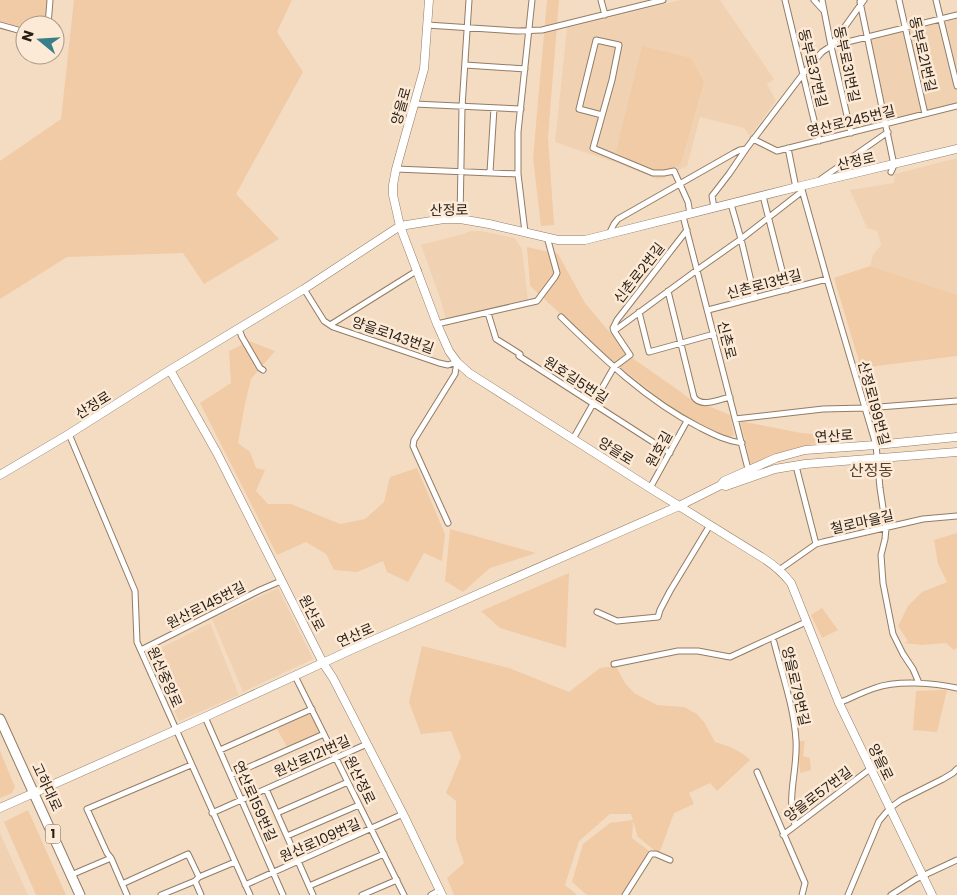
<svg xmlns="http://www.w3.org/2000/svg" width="957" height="895" font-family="Poppins,'Noto Sans KR',sans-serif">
<rect width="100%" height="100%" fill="#f4dcc3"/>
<path fill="#f0d2b3" d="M680,0H720L774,79L767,84L776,101L750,136L744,128L700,117L687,166L664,178L657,179L617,163L575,149L555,142L567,28Z
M957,16V106L886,124L868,37Z
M957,158V295L870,266L873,255L881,245L877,231L867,228L850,190L894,183L895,174Z
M471,231H481L515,238L522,249L528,300L446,320L440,298L421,245L463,234Z
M278,588L313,659L243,692L212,619Z
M210,623L239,695L179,721L149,654Z
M0,833L28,895H0Z"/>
<path fill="#f0cba5" d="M0,0H47L45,25H25V29L0,22Z
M74,0H292L277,32L303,72L236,194L279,239L204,284L183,253L67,257L0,299V161L61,119Z
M547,0H559L548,137L554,225L541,226L533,158Z
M642,46L691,58L704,82L681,163L670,170L655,172L616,152Z
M527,247L558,254L585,303L605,327L635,360L681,392L695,403L699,405H706L730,415L734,435L728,438L680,413L654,394L611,360L530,286Z
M870,266L957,295V356L861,368L834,278Z
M249,341L275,351L251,379L245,404L238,443L250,452L256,468L265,470L256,491L268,504H291L340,524L365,519L384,502L390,477L417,468L445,534L442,561L424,553L408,582L387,572L383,561L357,572L334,570L326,554L306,542L277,555L200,403L231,383L229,351Z
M740,421L801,433L821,435V443C797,446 773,454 751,465Z
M450,529L536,553L490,568L463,592L445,581Z
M957,533V647L954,650L946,643L922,645L904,643L908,641L898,626L908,606L922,592L947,582L938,564L934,540Z
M569,573L566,648L500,628L481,611Z
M822,608L838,630L822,638L811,615Z
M422,646L509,668L569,692L600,668L616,666L625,683L634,693L657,705L684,707L697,714L704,722L715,742C728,746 740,750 750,760L717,791L710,783L689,793L694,804L674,813L659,854L638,837L633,821L632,838L653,854L623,895H587L572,882L583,844L610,823L633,820L631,814H610L579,841L565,885L577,895H454L447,878L464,863L456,839V801L446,793L461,757L451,731L421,734L409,702Z
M947,690L937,732L913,730L916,691Z
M310,714L321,732L287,747L277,729Z
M798,741H805L803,756L810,758L811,770L800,773Z
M0,751L15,787L12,793L0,798Z
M28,810L66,895H36L4,822Z"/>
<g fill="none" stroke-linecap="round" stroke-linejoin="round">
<g stroke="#927c65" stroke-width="7">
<path id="street" d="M601,0L605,15
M785,0L819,141
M814,0L824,11
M822,0L831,46L851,133
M899,0L925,114
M936,0L957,86
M860,2L894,165L891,172
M0,25L25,32
M48,25L50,0
M427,25L517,31L542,30L663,0
M831,46L957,15
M465,65L525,69
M415,104L521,109
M602,115L579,109L596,40L619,45L612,80L593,148L653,173H664L674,171L688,202L690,214
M753,139L777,151L957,106
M788,148L796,188
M396,169L518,174
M490,172L494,108
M821,179L888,132
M801,186L827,279L876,445L880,488L886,528L885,539L881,555L883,583L893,634L903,654L913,669L919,683
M763,196L787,290
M731,204L741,239L755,298
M714,208L712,196L729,174L746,149
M683,216L748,469
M460,219L462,107L469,0
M525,232L518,174V132L532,0
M609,234L614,224L618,219L734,153L740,150L746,149L803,74L822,52L831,46L864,0
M304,289L324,321L333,327L439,363L448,365L457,362L455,374L414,440L413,446L448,523
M668,291L694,397C701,408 718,400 730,397
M708,310L827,279
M639,312L649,352L714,334
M488,313L496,339L520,354L519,356L670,453
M561,317C603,358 646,400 699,427C713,434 726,441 742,443
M437,324L537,301L555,277L557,273L547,237
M330,325L418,270
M239,329L242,337L260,368L263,370
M614,331L697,270L741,239L800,193L801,189
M614,331L613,328L617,320L687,230
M735,419L823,409L866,408L957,401
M69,434L135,591L137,642L250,895
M573,439L614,367L630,355L614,331
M796,466L816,544
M650,488L687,421
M779,570L816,544L823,542L923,519L957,516
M597,612L617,621L658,617L660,610L670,591L710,525
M774,642C782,674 794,707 796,740C798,769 786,798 795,825
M141,650L260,590L281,581
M614,664L678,651H698L730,657L806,622
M295,676L404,895
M839,703C851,698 863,692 875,688C897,680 935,683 957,688
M205,717L283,895
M220,750L312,709
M757,772L805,883L802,895
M231,775L324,734
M266,789L313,895
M212,813L367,744
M277,813L348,782
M783,835L870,769
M287,836L359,805
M71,875L111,858
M195,881L201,895
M122,884L188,854L199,877
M245,885L403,814
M309,886L384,854
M127,895L111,858L107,853L87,809L191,765
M161,895L195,881L199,877L235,862
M362,895L397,880
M431,895L440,890
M625,895L651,854H656L670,860
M848,895L879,821L890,808L901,800L943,779L953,773L957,769
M891,895L916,879L957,860"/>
</g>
<g stroke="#927c65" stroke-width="9">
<path id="secondary" d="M429,0L424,69L396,169L393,185V195L400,226L437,324L449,351L457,362L469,373L650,488L763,558C774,565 783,573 791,583L839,703L932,895
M170,370L217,453L323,663L333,678L403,814L442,895
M0,475L69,434L170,370L304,289L400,226L444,219H460L489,224L558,240H585L801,186L957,149
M721,485L726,486L775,469L805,464L957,452
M0,808L205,717L353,649L679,506L721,485L724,481L776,458L805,450L876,445L957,437"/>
</g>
<g stroke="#927c65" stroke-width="11">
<path id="primary" d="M0,719L80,895"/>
</g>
<use href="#street" stroke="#fff" stroke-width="5"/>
<use href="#secondary" stroke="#fff" stroke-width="8"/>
<use href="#primary" stroke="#fff" stroke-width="9"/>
</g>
<g text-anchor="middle" stroke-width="5" stroke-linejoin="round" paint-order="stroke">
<rect fill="#fdead6" stroke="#675b4f" stroke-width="1" x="45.5" y="824.5" width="15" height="19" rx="4"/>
<g font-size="12" font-weight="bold" fill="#271e15">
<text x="53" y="838">1</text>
</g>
<g font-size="14" fill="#271e15" stroke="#fdead6">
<text transform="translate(923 54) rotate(77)" y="5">동부로21번길</text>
<text transform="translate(847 64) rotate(78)" y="5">동부로31번길</text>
<text transform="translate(813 68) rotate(76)" y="5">동부로37번길</text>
<text transform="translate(401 106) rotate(-74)" y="5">양을로</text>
<text transform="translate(851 121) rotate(-14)" y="5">영산로245번길</text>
<text transform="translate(856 161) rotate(-13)" y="5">산정로</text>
<text transform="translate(449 210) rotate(-1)" y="5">산정로</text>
<text transform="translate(639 273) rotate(-52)" y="5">신촌로2번길</text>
<text transform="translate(764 284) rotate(-15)" y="5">신촌로13번길</text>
<text transform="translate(393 335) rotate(19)" y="5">양을로143번길</text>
<text transform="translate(727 340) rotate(76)" y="5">신촌로</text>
<text transform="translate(576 380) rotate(33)" y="5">원호길5번길</text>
<text transform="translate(874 403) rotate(75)" y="5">산정로199번길</text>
<text transform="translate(93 405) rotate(-32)" y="5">산정로</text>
<text transform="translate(834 436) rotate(-4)" y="5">연산로</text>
<text transform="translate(659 449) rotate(-61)" y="5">원호길</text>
<text transform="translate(616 451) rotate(32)" y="5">양을로</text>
<text transform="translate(862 522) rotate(-13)" y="5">철로마을길</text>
<text transform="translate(206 605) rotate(-27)" y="5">원산로145번길</text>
<text transform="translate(312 613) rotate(63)" y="5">원산로</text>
<text transform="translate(355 635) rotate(-24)" y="5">연산로</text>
<text transform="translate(165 677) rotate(66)" y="5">원산중앙로</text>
<text transform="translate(796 686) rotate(77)" y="5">양을로79번길</text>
<text transform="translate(312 756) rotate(-24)" y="5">원산로121번길</text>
<text transform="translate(881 762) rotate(64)" y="5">양을로</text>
<text transform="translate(360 780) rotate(64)" y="5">원산정로</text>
<text transform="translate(47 787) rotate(65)" y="5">고하대로</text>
<text transform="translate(818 794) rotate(-37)" y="5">양을로57번길</text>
<text transform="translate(255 801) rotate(66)" y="5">연산로159번길</text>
<text transform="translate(320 840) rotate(-24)" y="5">원산로109번길</text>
</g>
<g font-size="16" fill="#57432e" stroke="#fdead6">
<text x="871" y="476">산정동</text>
</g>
</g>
<g transform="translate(40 40) rotate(288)"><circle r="24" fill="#fdead6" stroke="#a79889"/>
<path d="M0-4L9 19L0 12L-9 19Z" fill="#387f88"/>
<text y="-8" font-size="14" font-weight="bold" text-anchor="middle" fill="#271e15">N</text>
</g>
</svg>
